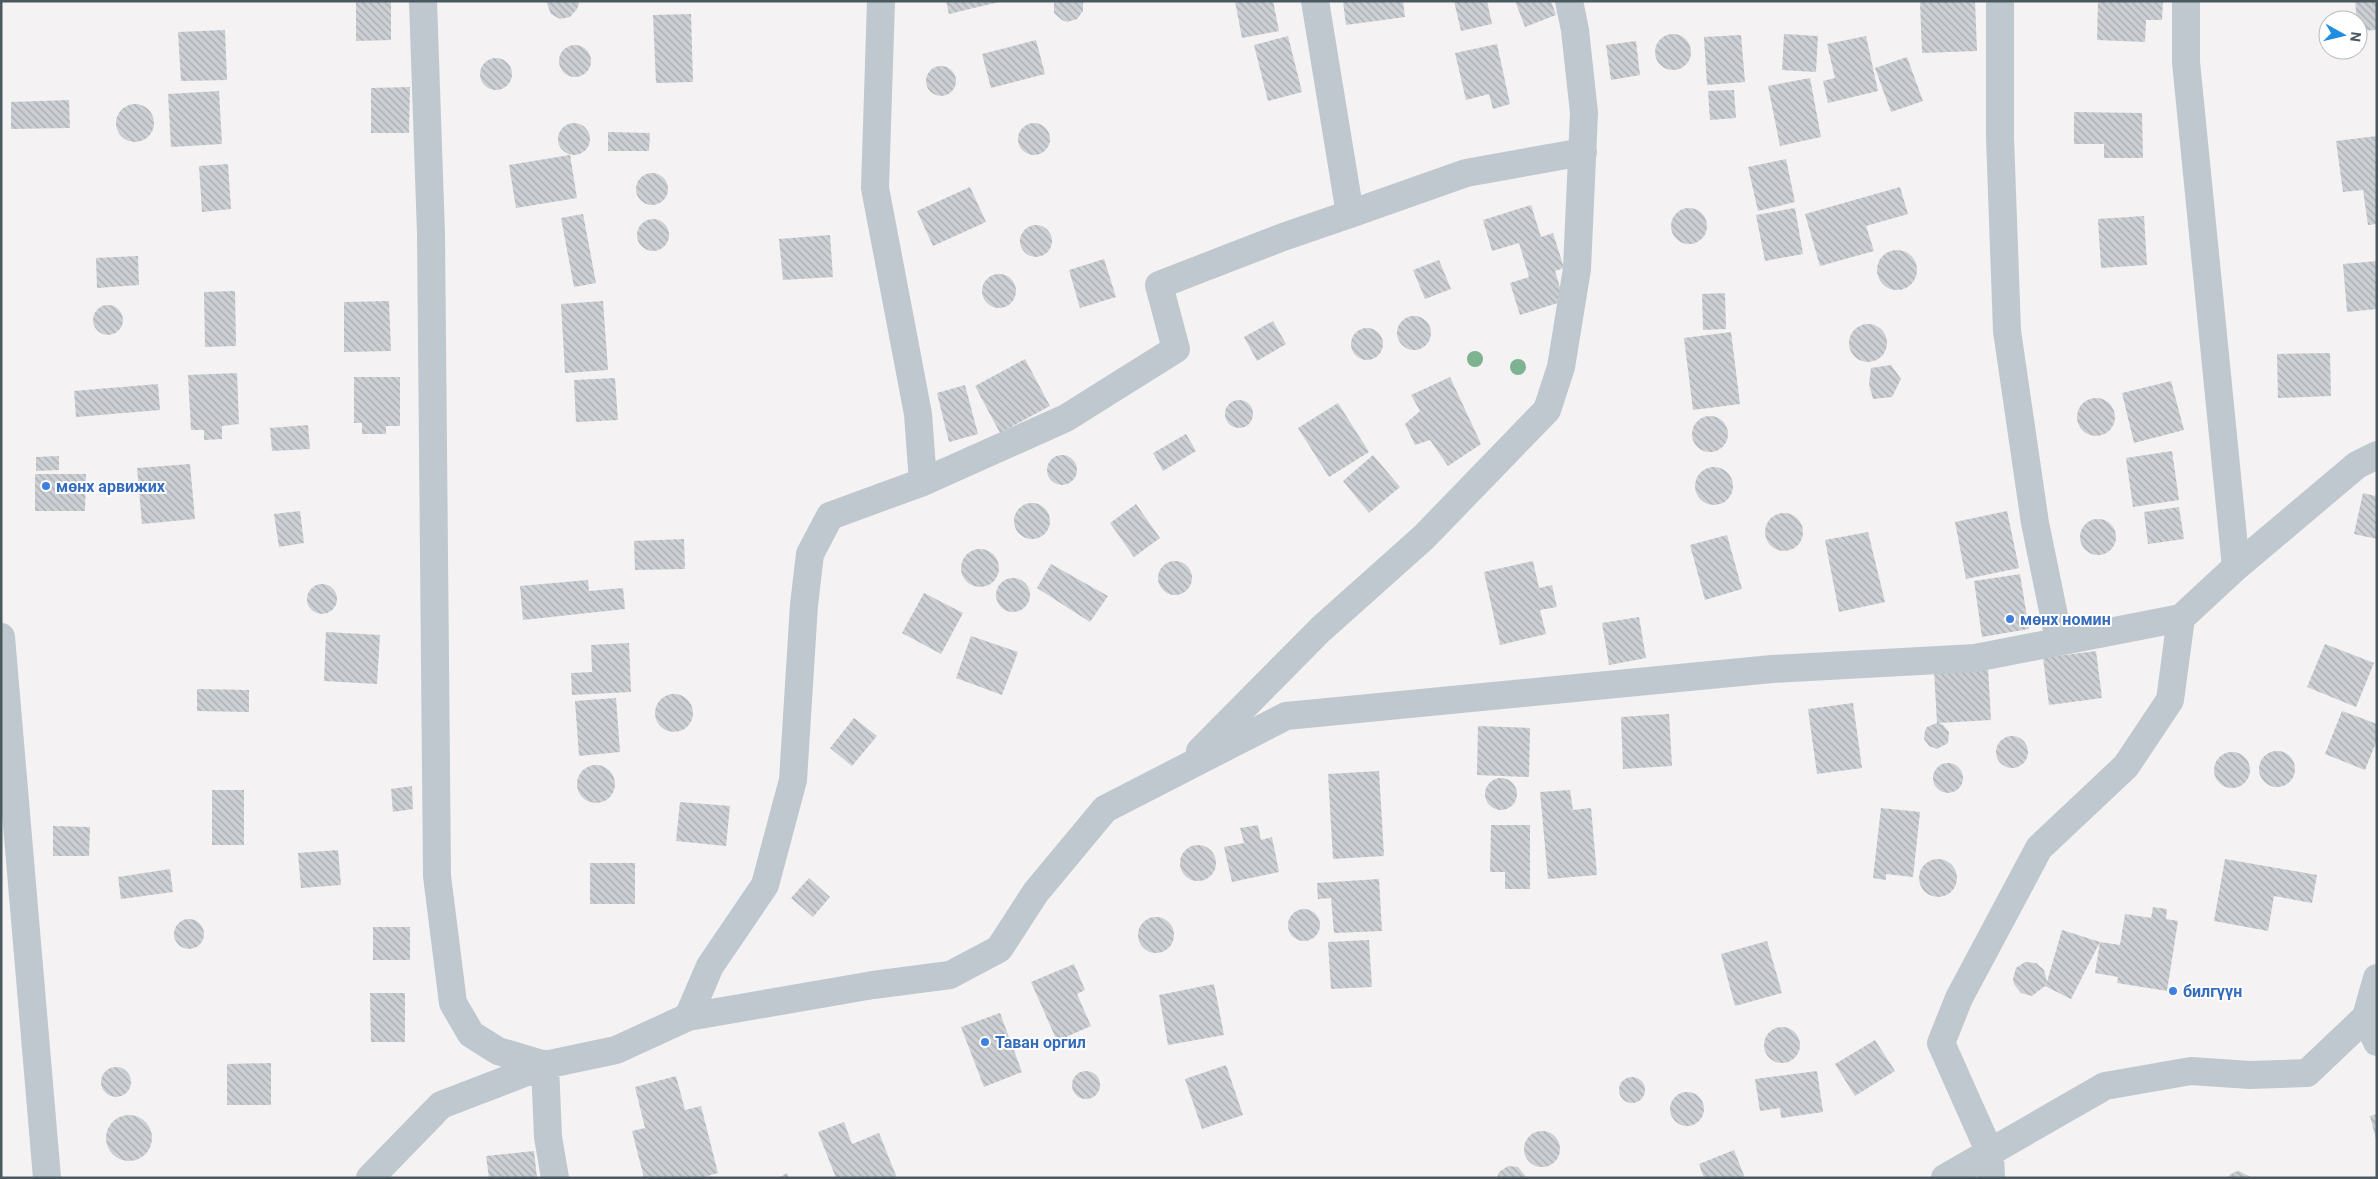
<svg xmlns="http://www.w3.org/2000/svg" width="2378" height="1179" font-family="Roboto,sans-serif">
<defs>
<pattern id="building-back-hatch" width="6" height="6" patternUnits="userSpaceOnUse" patternTransform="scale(1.25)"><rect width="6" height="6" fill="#ccd0d4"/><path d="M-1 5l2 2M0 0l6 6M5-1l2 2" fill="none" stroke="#a8acaf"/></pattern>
</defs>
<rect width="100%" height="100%" fill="#f4f2f2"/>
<path fill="url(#building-back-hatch)" d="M391,1V40L356,41V2Z
M546,1H579V4L577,9L570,17L560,19L551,14Z
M946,1H999V2L949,14Z
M1054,1H1083V11L1077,19L1067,22L1062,20L1054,13Z
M1235,1H1273L1279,31L1242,38Z
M1343,1H1403L1405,17L1346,25Z
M1454,1H1487L1492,24L1461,31Z
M1515,1H1551L1556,15L1525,27Z
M1920,1H1975L1977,51L1922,53Z
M2098,1H2163L2162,20H2146L2145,42L2097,40Z
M2355,1H2377V30L2358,31Z
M691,14L693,82L656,83L653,15Z
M225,30L227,80L181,81L178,32Z
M1655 52a18 18 0 1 1 36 0a18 18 0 1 1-36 0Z
M1784,34L1818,36L1816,72L1782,70Z
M1741,35L1745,82L1707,85L1704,37Z
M1288,36L1302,92L1268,101L1254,45Z
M1866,36L1878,91L1828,103L1823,81L1835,78L1827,44Z
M1036,40L1045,74L991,88L982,54Z
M1636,41L1640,75L1611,80L1606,45Z
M1497,44L1510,104L1493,109L1489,94L1466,100L1455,53Z
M559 61a16 16 0 1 1 32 0a16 16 0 1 1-32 0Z
M1907,57L1923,101L1891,112L1875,68Z
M480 74a16 16 0 1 1 32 0a16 16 0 1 1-32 0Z
M926 81a15 15 0 1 1 30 0a15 15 0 1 1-30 0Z
M1810,78L1821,137L1780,146L1768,86Z
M410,87L409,133H371V88Z
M1734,90L1736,118L1710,120L1708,91Z
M219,91L222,144L171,147L168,94Z
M69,100L70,128L11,129V102Z
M116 123a19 19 0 1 1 38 0a19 19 0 1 1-38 0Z
M2074,112L2142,113L2143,158H2104V144H2074Z
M1018 139a16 16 0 1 1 32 0a16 16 0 1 1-32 0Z
M558 139a16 16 0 1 1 32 0a16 16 0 1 1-32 0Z
M608,132L650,133L649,151H608Z
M2377,136V224L2368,225L2363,190L2343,192L2336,141Z
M570,155L577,198L516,208L509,165Z
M1786,159L1795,202L1758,211L1748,167Z
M228,164L231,209L202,212L199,166Z
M636 189a16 16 0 1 1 32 0a16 16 0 1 1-32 0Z
M970,187L986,222L933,246L917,211Z
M1900,187L1908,214L1866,226L1874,251L1820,266L1805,214Z
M1531,205L1541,237L1553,233L1564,268L1555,271L1564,301L1520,315L1510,283L1529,277L1519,243L1492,251L1483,220Z
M1671 226a18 18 0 1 1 36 0a18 18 0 1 1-36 0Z
M1795,208L1803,254L1765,261L1756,215Z
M583,214L596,283L574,287L561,218Z
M2144,216L2147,265L2101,268L2098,219Z
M637 235a16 16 0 1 1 32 0a16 16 0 1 1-32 0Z
M1020 241a16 16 0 1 1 32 0a16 16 0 1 1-32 0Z
M830,235L833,277L783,280L779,239Z
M1877 270a20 20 0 1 1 40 0a20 20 0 1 1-40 0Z
M138,256L139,285L97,288L96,258Z
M1104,259L1116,297L1080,308L1069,270Z
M1439,260L1451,289L1425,299L1413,270Z
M2377,261V309L2347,312L2343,264Z
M982 291a17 17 0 1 1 34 0a17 17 0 1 1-34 0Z
M235,291L236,346L205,347L204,292Z
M1725,293L1726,329L1703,330L1702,294Z
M389,301L391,351L344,352V302Z
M603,301L608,370L565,373L561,304Z
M93 320a15 15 0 1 1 30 0a15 15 0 1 1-30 0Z
M1397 333a17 17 0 1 1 34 0a17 17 0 1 1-34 0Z
M1273,321L1286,344L1257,361L1244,337Z
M1849 343a19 19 0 1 1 38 0a19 19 0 1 1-38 0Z
M1351 344a16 16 0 1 1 32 0a16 16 0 1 1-32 0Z
M1731,332L1740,404L1693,410L1684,338Z
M2330,353L2331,396L2278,398L2277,354Z
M1025,359L1050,406L1000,433L975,386Z
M1891,365L1901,379L1892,397L1873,399L1869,384L1871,368Z
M237,373L239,424L222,426V439L204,440V430H191L188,375Z
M354,377H400V426H386V434H362V423H354Z
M1450,377L1481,444L1448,466L1430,440L1415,445L1405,424L1420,411L1411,395Z
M615,378L618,420L576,422L574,380Z
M2171,381L2184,430L2134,443L2122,393Z
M158,384L160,410L76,417L74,391Z
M965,385L978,434L949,442L937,393Z
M2077 417a19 19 0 1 1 38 0a19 19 0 1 1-38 0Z
M1225 414a14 14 0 1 1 28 0a14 14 0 1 1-28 0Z
M1338,403L1369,452L1329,477L1298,428Z
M1692 434a18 18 0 1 1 36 0a18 18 0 1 1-36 0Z
M308,425L310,449L272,451L270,428Z
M1186,434L1196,451L1163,471L1153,453Z
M2172,451L2179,500L2133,507L2126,458Z
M1047 470a15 15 0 1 1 30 0a15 15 0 1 1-30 0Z
M1373,455L1400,487L1369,513L1343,481Z
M59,456V470L36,471V457Z
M190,464L195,519L142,524L137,468Z
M1695 486a19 19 0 1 1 38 0a19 19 0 1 1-38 0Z
M35,474H86L85,511H35Z
M2377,492V539L2354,534L2363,493L2375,496Z
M1014 521a18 18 0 1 1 36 0a18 18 0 1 1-36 0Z
M1136,504L1160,538L1134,557L1110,523Z
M2179,507L2184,539L2148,544L2144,512Z
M300,511L304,543L279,547L274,514Z
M2007,511L2019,568L1966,579L1955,522Z
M1765 532a19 19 0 1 1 38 0a19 19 0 1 1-38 0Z
M2080 537a18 18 0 1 1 36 0a18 18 0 1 1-36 0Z
M1868,532L1885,602L1839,612L1825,540Z
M1727,535L1742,589L1705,600L1690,545Z
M684,539L685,569L635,570L634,541Z
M961 568a19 19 0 1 1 38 0a19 19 0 1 1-38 0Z
M1533,561L1539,588L1552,585L1557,607L1540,610L1546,634L1500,645L1484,572Z
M1158 578a17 17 0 1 1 34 0a17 17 0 1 1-34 0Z
M1051,564L1108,596L1090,622L1037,588Z
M2020,574L2029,629L1982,637L1974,581Z
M996 595a17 17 0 1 1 34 0a17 17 0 1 1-34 0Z
M588,580L589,591L623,588L625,609L523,620L520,586Z
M307 599a15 15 0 1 1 30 0a15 15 0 1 1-30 0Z
M924,593L963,613L941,654L902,633Z
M1639,617L1646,658L1609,665L1602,623Z
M326,632L380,635L377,684L324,681Z
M971,636L1018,652L1002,695L956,678Z
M629,643L631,692L572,695L571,673L592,672L591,645Z
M2325,644L2374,663L2356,707L2307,687Z
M2096,651L2102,698L2049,705L2043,658Z
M1988,668L1991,720L1938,723L1943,725L1949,732L1948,743L1937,749L1929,746L1924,739L1925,731L1927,727L1937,723L1934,671Z
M197,689L249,690V712L197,711Z
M655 713a19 19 0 1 1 38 0a19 19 0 1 1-38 0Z
M616,698L620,752L579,756L575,701Z
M1853,703L1862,768L1817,774L1808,709Z
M2342,711L2377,724V740L2365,770L2325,754Z
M1669,714L1672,766L1623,769L1621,717Z
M854,718L877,736L852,766L830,748Z
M1478,726L1530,728L1529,777L1477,775Z
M1996 752a16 16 0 1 1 32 0a16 16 0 1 1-32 0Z
M2259 769a18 18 0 1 1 36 0a18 18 0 1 1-36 0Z
M2214 770a18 18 0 1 1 36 0a18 18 0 1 1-36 0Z
M1933 778a15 15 0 1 1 30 0a15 15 0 1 1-30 0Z
M577 784a19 19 0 1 1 38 0a19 19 0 1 1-38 0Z
M1379,771L1384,856L1333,859L1328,774Z
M1485 794a16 16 0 1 1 32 0a16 16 0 1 1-32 0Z
M412,786L413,809L393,812L391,789Z
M212,790H244V845H212Z
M1570,790L1573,810L1591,808L1597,875L1548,879L1540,792Z
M680,802L730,806L726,846L676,841Z
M1881,808L1920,812L1913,877L1886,874V880L1873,878Z
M1258,825L1261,840L1272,837L1279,872L1232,882L1224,847L1244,843L1240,828Z
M1491,825H1530V889H1505V872H1490Z
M53,826L90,827L89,856H53Z
M1180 863a18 18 0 1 1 36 0a18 18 0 1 1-36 0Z
M338,850L341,885L301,888L298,853Z
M1919 878a19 19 0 1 1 38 0a19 19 0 1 1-38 0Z
M2225,859L2317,875L2312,903L2274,896L2268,931L2214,921Z
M590,863H635V904H590Z
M170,869L173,892L121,899L118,877Z
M809,878L830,897L813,917L791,898Z
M1379,879L1382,931L1334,933L1331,898L1318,899L1317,883Z
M2153,907L2167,909L2166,919L2178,921L2167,991L2117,983L2118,977L2095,973L2100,942L2120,945L2125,914L2151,918Z
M1288 925a16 16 0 1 1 32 0a16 16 0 1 1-32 0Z
M1138 935a18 18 0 1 1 36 0a18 18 0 1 1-36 0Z
M174 934a15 15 0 1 1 30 0a15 15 0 1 1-30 0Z
M373,927H410V960H373Z
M2062,930L2100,942L2071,999L2045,986L2032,996L2021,993L2014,984L2013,979L2016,968L2025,962L2036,963L2044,970L2047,982Z
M1369,940L1372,987L1331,989L1328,942Z
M1767,941L1782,993L1735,1006L1721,954Z
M1074,964L1085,990L1077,994L1091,1026L1057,1041L1031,982Z
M1214,984L1224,1035L1168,1045L1159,995Z
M370,993H405V1042H371Z
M1000,1013L1022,1072L984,1087L961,1027Z
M1764 1045a18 18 0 1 1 36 0a18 18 0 1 1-36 0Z
M1875,1040L1895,1071L1855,1096L1835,1064Z
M271,1063V1105H227V1064Z
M1226,1065L1243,1115L1202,1129L1185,1079Z
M101 1082a15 15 0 1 1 30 0a15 15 0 1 1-30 0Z
M1817,1071L1823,1112L1781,1118L1780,1108L1760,1111L1755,1079Z
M1072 1085a14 14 0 1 1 28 0a14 14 0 1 1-28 0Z
M676,1076L685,1110L701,1106L718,1173L700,1178H644L632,1131L645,1128L635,1087Z
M1619 1090a13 13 0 1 1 26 0a13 13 0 1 1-26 0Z
M1670 1109a17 17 0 1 1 34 0a17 17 0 1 1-34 0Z
M2377,1114V1139H2376L2370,1116Z
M106 1138a23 23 0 1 1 46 0a23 23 0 1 1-46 0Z
M844,1122L852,1144L879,1133L897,1178H836L818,1132Z
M1524 1149a18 18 0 1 1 36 0a18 18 0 1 1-36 0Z
M1734,1150L1745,1178H1704L1699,1164Z
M534,1151L537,1178H489L486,1156Z
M1508,1166L1518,1167L1527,1178H1497L1499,1172Z
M2239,1171L2252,1178H2226L2234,1172Z
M787,1173L789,1178H778Z"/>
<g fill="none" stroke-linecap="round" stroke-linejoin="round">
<path stroke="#bec8ce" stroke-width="28" d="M423,1L431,234L437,876L453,1003L471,1034L498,1051L545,1065
M2000,1V137L2007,331L2035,523L2059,640
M2186,1V62L2236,567
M1350,214L1466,173L1583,152
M923,482L1066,418L1176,349L1159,285L1283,237L1350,214L1315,1
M1,637L47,1178
M1200,751L1321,629L1424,537L1547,410L1561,367L1577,269L1584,113L1575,30L1569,1
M688,1017L873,985L950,975L999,949L1036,892L1105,809L1286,716L1772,669L1975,658L2181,618L2236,567L2357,465L2377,455
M2366,1017L2377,1042
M545,1065L548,1137L555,1178
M370,1178L441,1105L545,1065L616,1050L688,1017L710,966L765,885L793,780L804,605L810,554L830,516L923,482L918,414L875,188L881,1
M1945,1178L2105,1086L2191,1071L2250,1075L2307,1073L2366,1017L2377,978
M1991,1178L1990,1153L1941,1043L1959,998L2039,848L2126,766L2170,700L2181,618"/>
</g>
<g fill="#7db390">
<circle cx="1475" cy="359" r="8"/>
<circle cx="1518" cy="367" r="8"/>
</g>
<g fill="#3f7fe0" stroke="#fff" stroke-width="2">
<circle cx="46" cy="486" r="5"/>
<circle cx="2010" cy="619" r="5"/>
<circle cx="2173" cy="991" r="5"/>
<circle cx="985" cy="1042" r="5"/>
</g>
<g text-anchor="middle" stroke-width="4" stroke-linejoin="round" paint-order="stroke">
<g font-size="16" font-weight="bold" fill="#366cbe" stroke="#fff" text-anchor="start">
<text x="56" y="492">мөнх арвижих</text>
<text x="2020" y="625">мөнх номин</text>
<text x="2183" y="997">билгүүн</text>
<text x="995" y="1048">Таван оргил</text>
</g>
</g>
<rect width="2378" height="1179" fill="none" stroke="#4a585f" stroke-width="5"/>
<g transform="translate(2343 35) rotate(98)"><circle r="24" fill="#ffffff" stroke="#b7bcbf"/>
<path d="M0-4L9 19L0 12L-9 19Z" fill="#208ee0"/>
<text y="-8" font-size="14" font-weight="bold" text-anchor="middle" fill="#4a585f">N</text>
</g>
</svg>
